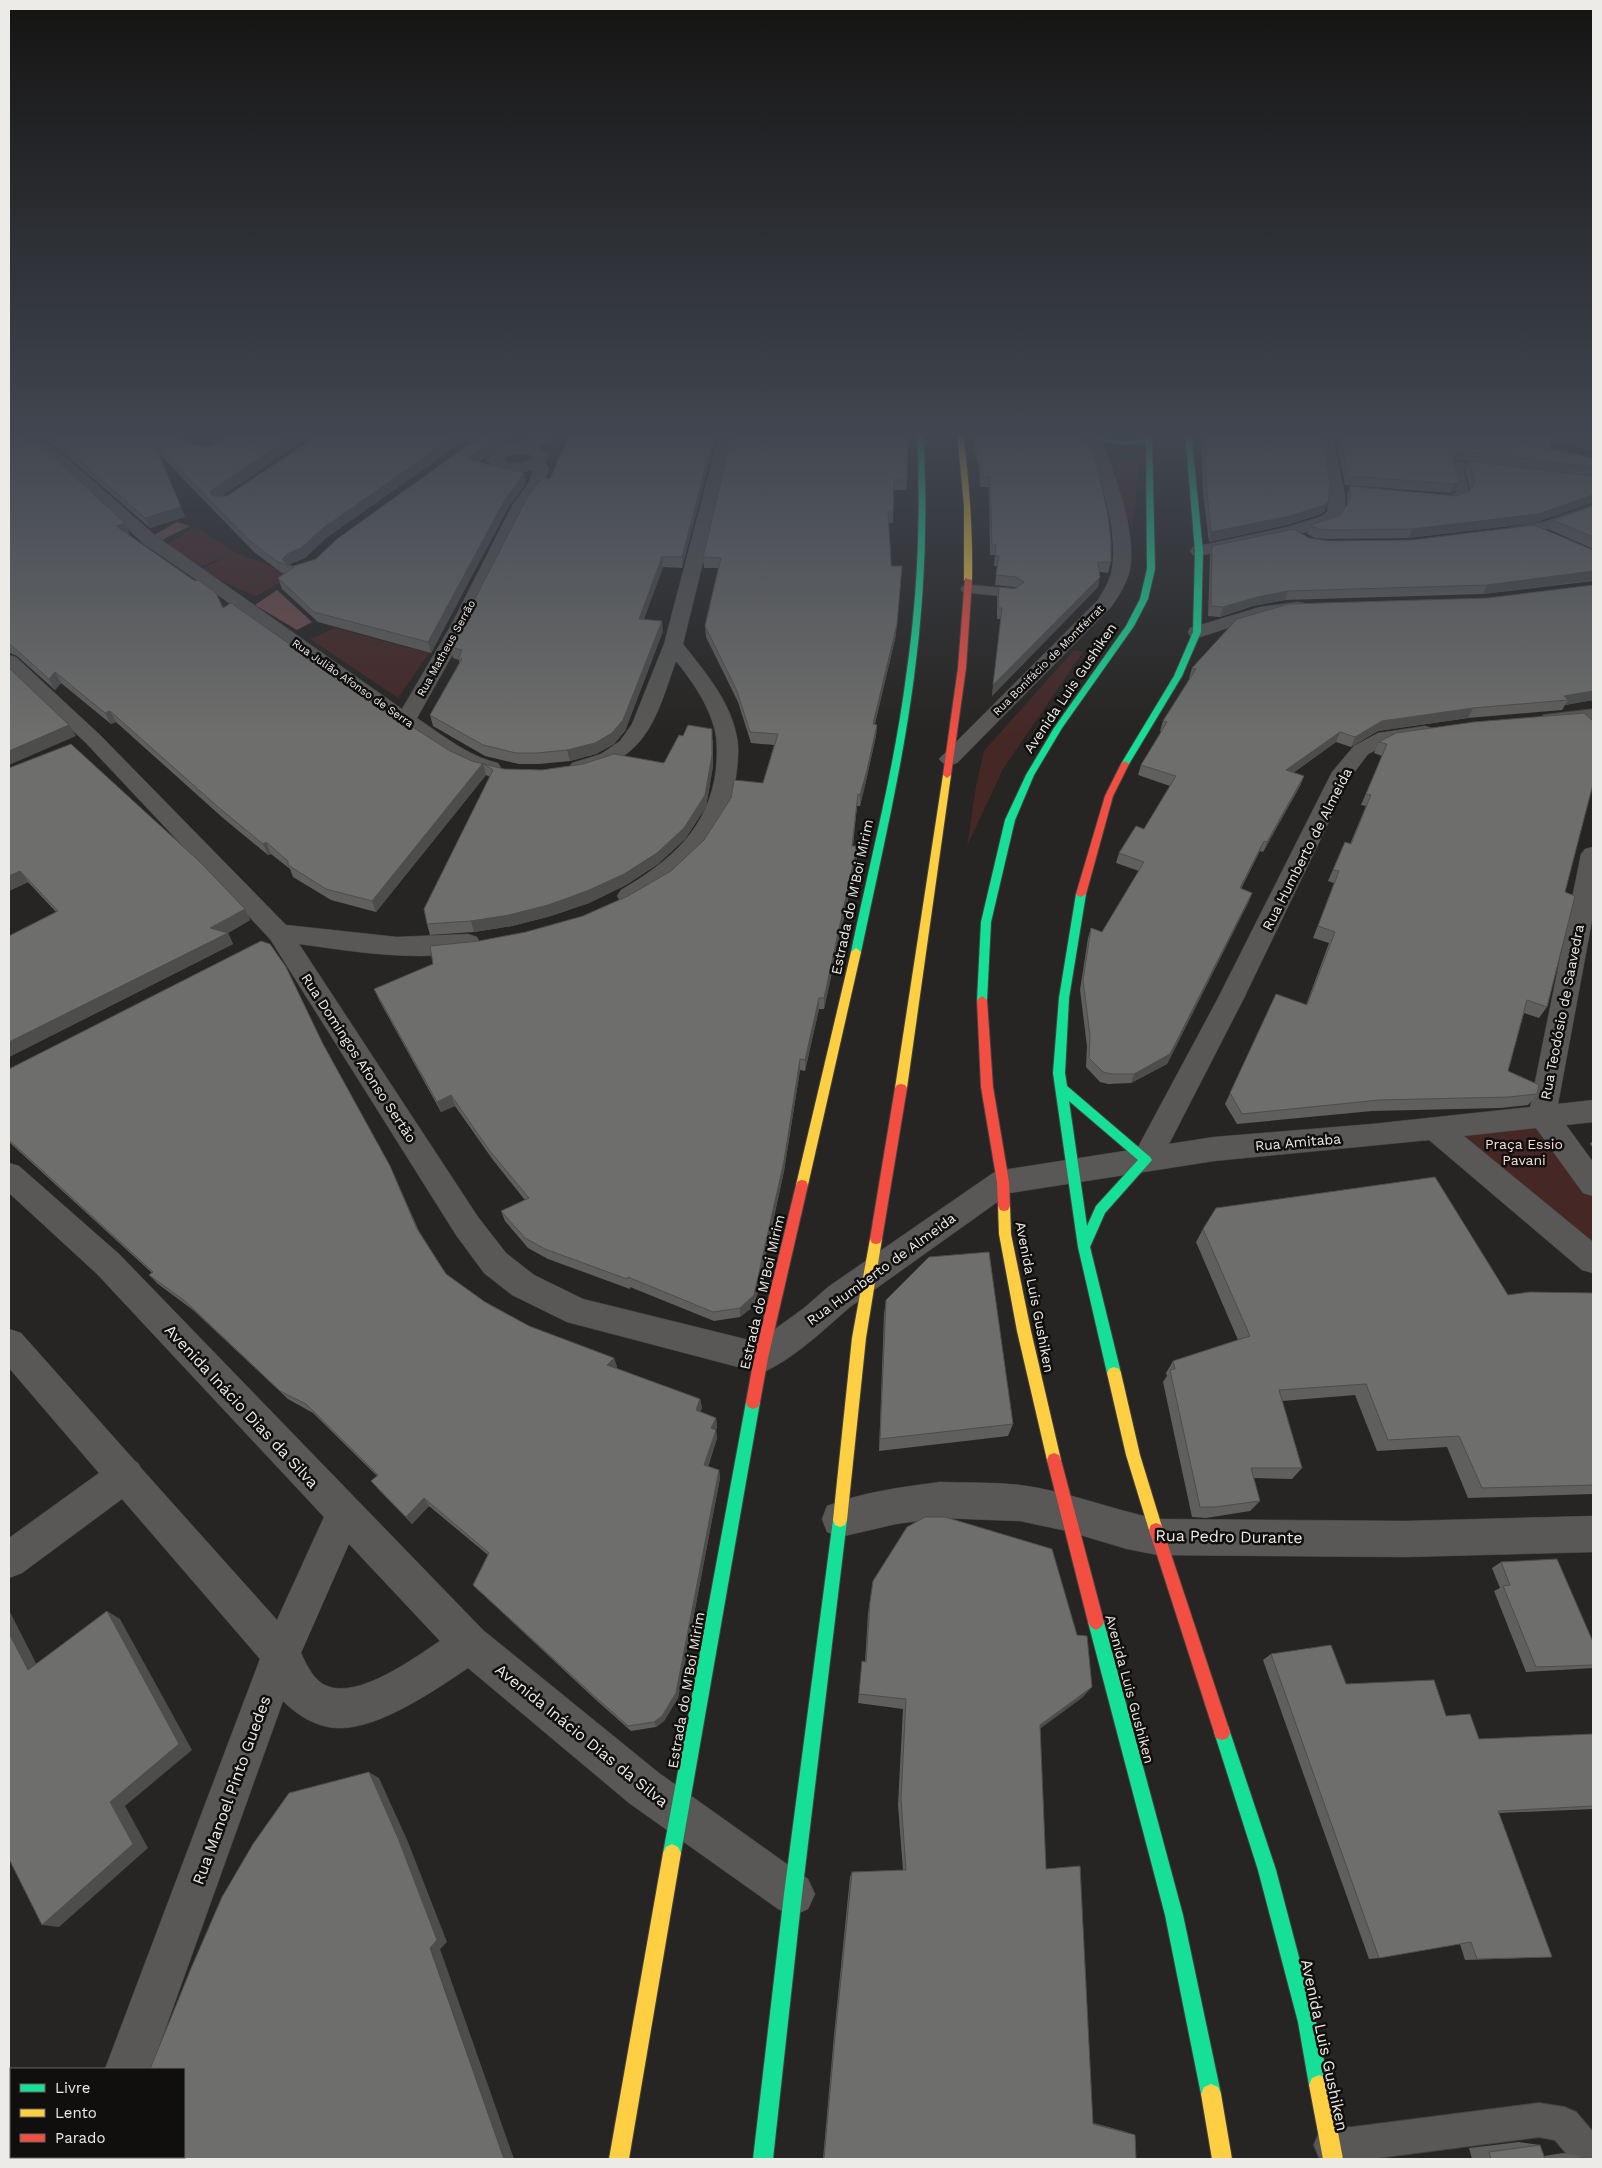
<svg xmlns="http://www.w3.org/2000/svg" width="1602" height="2168" font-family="'Work Sans',sans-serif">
<rect width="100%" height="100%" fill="#272523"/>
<path fill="#452826" d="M154,431H247L204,458Z
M1121,459L1140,460L1132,530L1106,461Z
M195,527L236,553L294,575L256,596L198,571L231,554L199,567L165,545Z
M335,628L429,653L398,698L310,639Z
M1074,650L1083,652L1003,769L967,846L976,787L984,751Z
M1538,1119L1593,1195V1251L1450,1130Z"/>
<path fill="#6f4e4c" d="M177,522L190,526L162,540L152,536Z
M277,590L312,622L297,630L255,605Z"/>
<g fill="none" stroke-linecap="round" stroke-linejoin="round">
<g stroke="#444341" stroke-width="2">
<path id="lane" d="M1459,462L1495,465L1501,468L1495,471L1463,469L1469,492C1460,503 1446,504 1433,500L1431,498L1433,496L1452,495L1457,492L1451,468L1455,463Z
M1593,505V512L1551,528L1514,535L1508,531L1510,528L1544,522Z
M968,585L1014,589L1021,593L1014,597L963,592L961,589L963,586Z
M1539,2103L1564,2107L1576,2112L1593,2132V2159H1571L1555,2140L1539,2137L1370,2159H1323L1319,2157L1314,2145L1319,2133L1331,2128L1353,2127Z"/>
</g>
<g stroke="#444341" stroke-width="1">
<path id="street" d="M12,431H29L66,457L156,536L402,709L450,627L513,504C521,492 530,485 533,470L514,473L492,467L487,460L491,454L497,450L462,440L452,431H469L514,445L543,431H561L547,442L537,446L549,456L545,463L549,468L545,483L528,505L468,627L417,718C442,735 468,756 498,763L501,768L498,773L490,774L471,771L424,741L343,687L211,590L144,544L56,463ZM518,454H530L533,458C524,464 512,466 503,460L509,455Z
M720,431H735L683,644C705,672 731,702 737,738C739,748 738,759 737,769C732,819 702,858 661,887C649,896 636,906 621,902L617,896L621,890C670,861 709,829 716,769C717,755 718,741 714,727C707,702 692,681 676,661C660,705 651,750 602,767C592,771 583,775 572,773L569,768L572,763L601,754L620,741L632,724L664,644Z
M1084,431H1099C1112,470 1137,528 1130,569C1127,583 1119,596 1111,607L957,763L950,765L943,763L939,759L1098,600C1104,590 1111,579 1112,568C1119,526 1097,471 1084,431Z
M1318,431H1332L1345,495V509L1340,518L1334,524L1296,535L1199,556L1193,555L1190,551L1193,547L1287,527L1322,516L1327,512L1329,495Z
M1557,431H1575L1593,441V450L1577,446Z
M1298,602L1304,603L1307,607L1304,611L1262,617L1197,638L1190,636L1188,632L1190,628L1260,607Z
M9,655L16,657L100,735L286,925L397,937L468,934L477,937L480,943L477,949C426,964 351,951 299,944L478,1217L506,1253L534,1275L583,1299L757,1342L804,1308L828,1287L993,1173L1003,1170L1137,1149L1217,1000L1332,772L1354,746L1378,733L1425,726L1432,728L1435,732L1432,736L1390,743L1368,754L1350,778L1243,1000L1169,1144L1214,1137L1372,1124L1530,1107L1581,854L1585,849L1593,847V915L1558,1104L1593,1100V1122L1566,1125L1593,1162V1196L1583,1193L1536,1128L1464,1136L1593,1242V1273L1582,1270L1429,1140L1214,1161L1010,1193L850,1307C826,1328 790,1362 761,1373L567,1322L512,1295L484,1273L456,1235L270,939L86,743L9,671Z
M1593,709V721L1550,725L1543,723L1540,719L1543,715Z
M9,1163L19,1166L119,1254L483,1630L659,1773L808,1879L815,1894L808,1909L793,1916L778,1909L629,1803L468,1668C435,1690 378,1730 337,1728C316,1727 297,1715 283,1701L151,2069H105L260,1659L122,1499L22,1573L9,1578V1538L99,1473L9,1368V1329L21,1333L135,1461L138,1463L141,1468L277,1620L324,1517L97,1274L9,1193ZM349,1544L440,1641C414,1658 359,1699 327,1686C314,1681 307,1666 301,1653Z
M940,1482C966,1483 994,1482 1020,1485C1067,1491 1112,1510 1158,1519L1406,1521L1593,1516V1552L1406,1557L1158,1555L1127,1549L1067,1531L1020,1521L940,1518L896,1524L840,1537L827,1532L822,1519L827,1506C863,1492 902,1487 940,1482Z
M72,2157H120L119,2159H71Z"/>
</g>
<g stroke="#444341" stroke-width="2">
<path id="fast" d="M917,431H923C928,513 925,595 914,677C902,770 880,861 861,952L856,956L851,952C870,861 894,770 906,677C918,596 921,514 917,431Z
M1146,431H1152L1155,569L1148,599L1134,626L1062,728L1034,775L1015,820L991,922L987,1000L982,1004L977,1000L981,922L1005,820L1026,775L1054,728L1126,626L1140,599L1147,569L1146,442L1124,445L1091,439L1094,437L1124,441L1146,439Z
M1185,431H1191L1203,551L1201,632L1182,676L1129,764L1125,767L1121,764L1174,676L1193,632L1195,551Z
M1081,891L1086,894L1069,998L1065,1073L1067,1086L1150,1157L1152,1160L1105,1213L1090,1247L1121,1373L1119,1377L1114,1379L1109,1377L1107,1373L1078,1247L1053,1073L1059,998L1076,894ZM1069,1101L1138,1160L1096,1206L1087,1226Z
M753,1395L758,1397L760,1402L681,1853L678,1859L672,1862L666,1859L663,1853L746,1402L748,1397Z
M840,1513L845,1515L847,1520L802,1894L773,2159H753L784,1894L833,1520L835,1515Z
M1096,1614L1101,1617L1104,1622L1183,1915L1221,2094L1218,2101L1211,2104L1204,2101L1201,2094L1165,1915L1088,1622L1091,1617Z
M1222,1724L1228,1726L1276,1870L1316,2022L1329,2085L1326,2092L1319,2095L1312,2092L1309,2085L1298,2022L1258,1870L1214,1732L1216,1726Z"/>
</g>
<g stroke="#444341" stroke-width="2">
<path id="slow" d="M957,431H963C969,481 973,530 972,580L968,582L964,580V506Z
M947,772L951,775L907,1088L905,1091H897L895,1088L943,775Z
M856,948L861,952L808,1185L806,1189L802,1190L798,1189L796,1185L851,952Z
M1004,1201L1008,1202L1010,1206L1011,1234L1031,1331L1061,1460L1059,1465L1054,1467L1049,1465L1047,1460L1017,1331L999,1234L998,1206L1000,1202Z
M876,1234L880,1235L882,1239L866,1338L847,1520L845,1525L840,1527L835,1525L833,1520L852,1338L870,1239L872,1235Z
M1114,1367L1119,1369L1121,1373L1140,1455L1163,1530L1161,1535L1156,1537L1151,1535L1149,1530L1126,1455L1107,1373L1109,1369Z
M672,1844L678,1847L681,1853L629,2159H609L663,1853L666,1847Z
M1319,2075L1326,2078L1329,2085L1343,2159H1323L1309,2085L1312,2078Z
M1211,2084L1218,2087L1221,2094L1232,2159H1212L1201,2094L1204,2087Z"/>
</g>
<g stroke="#444341" stroke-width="2">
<path id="jam" d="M965,578L972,580L966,668L951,775L947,778L943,775L958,668Z
M1125,761L1129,764L1113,796L1086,894L1081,897L1078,896L1076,894L1105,796L1121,764Z
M982,996L987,1000L993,1087L1009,1182L1010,1206L1008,1210L1004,1211L1000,1210L998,1206L997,1182L981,1087L977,1000Z
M901,1084L905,1085L907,1088L882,1239L880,1243L876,1244L872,1243L870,1239L895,1088L897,1085Z
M802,1180L806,1181L808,1185L768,1358L760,1402L758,1407L753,1409L748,1407L746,1402L754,1358L796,1185L798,1181Z
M1054,1453L1059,1455L1061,1460L1104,1622L1101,1627L1096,1630L1091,1627L1088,1622L1047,1460L1049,1455Z
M1156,1523L1161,1525L1163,1530L1230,1732L1228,1738L1222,1740L1216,1738L1214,1732L1149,1530L1151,1525Z"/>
</g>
<use href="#lane" fill="#595856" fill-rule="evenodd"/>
<use href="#street" fill="#595856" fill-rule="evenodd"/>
<use href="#fast" fill="#16e098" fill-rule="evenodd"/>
<use href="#slow" fill="#ffcf43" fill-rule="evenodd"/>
<use href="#jam" fill="#f24e42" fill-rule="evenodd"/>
</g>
<path fill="#5f5f5d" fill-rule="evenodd" d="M9,431L130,534H128L223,608L379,707L450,751L472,761L504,769L542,770L664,763L713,740V766L706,807L685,839L658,864L626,885L589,903L551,916L512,926L474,932L430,935L427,924L490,777L486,775L376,912L331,900L293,877L290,869L271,854L268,855L223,818L116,722L111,724L61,683L55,690L17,656L10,653L9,654Z
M33,431H167L192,444L209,447L237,431H317L222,496H227L324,431H526L523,432L478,462L526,483L508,508L431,653L318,622L282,589L278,578L285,574L282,573L254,552L158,453L185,517L150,528L67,456ZM470,438L475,440L316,559L294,566H289L290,564L305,558L326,538L465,440Z
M562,431H718L682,568L663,567L644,619L663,631L625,731L614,744L596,754L570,761L539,764H519L485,756L433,726L430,715L459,663V660L453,658L450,647L550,479L570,433H562Z
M733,431L907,480L906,490H894L893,523H889L896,635L875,724L877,725L876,736L866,781L860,806H857L853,846H857V858L824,1009H819L805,1071L800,1070L784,1171L755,1305L740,1317L714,1321L630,1287V1289L548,1259L528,1248L505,1221L501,1211L525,1200L493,1160L455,1106L441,1112L379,1000L374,989L433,964L479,941L526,932L583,916L628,896L671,871L704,840L763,783L774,745L751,743L738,702L706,637L705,626L718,568H704L703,557Z
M972,431H1084L1111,562L1108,573L1100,572L1098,587L992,696L1001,619H997V597L999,587L1016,588L1014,587L995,585L997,566H994L995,555H990L989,487H980L979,467L971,437Z
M1201,431H1321L1328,502L1325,511L1321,514L1287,525L1209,542L1203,492Z
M1334,431H1570L1574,434L1570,443H1551L1550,448L1593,458V504L1592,503L1534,523L1408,538L1326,539L1315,538L1307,534L1310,525L1339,516L1347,505V495L1350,486L1455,496L1470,491V490L1465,470L1469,461L1459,460L1454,462L1459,482L1455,491L1450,493L1345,485Z
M1580,431H1593V439Z
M1593,506V549L1548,529L1553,520Z
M1309,538L1329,541L1593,550V581L1483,594L1285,600L1253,606L1220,617L1208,616L1210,556L1212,546Z
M1593,585V700L1565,705L1562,710L1468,718L1378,731L1351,747L1336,742L1293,773L1304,776L1300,786L1263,852L1260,851L1241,889L1252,893L1248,903L1167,1064L1131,1083L1108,1084L1100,1082L1086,1067L1087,1046L1080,990L1088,938L1091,928L1102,932L1139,871L1116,863L1119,853L1144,829L1170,786L1138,775L1141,765L1162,732L1160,731L1163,721L1190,678H1189L1192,668L1488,598Z
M1396,733L1565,892L1547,1007L1539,1018L1524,1013L1508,1071L1537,1094L1528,1105L1501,1108L1372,1111L1237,1124L1225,1104L1276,994L1306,1005L1329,943L1313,938L1334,883L1328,881L1345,842L1350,844L1366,806L1361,805L1382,756L1374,753L1379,742Z
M9,768L245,909L250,920L228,933L233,944L9,1057V936L56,912L28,882L9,891Z
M324,1046L390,1166L419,1231L446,1274L485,1302L529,1326L614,1358L617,1367L616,1368L700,1399L702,1408L700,1412L716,1418L717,1427L716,1430L717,1438L708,1467L719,1470L720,1478L678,1698L664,1721L656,1727L631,1731L595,1699L479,1591L473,1585L488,1555L429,1506L412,1524L378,1489L371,1481L377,1476L313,1413L288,1399L193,1310L158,1284L149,1275L152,1273L9,1142V1069Z
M1593,1140V1148L1590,1144Z
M1203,1229L1508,1295L1593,1293V1494L1468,1498L1447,1447L1377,1451L1355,1395L1282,1401L1302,1468L1292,1479L1254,1478L1260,1501L1250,1511L1206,1518L1192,1517L1163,1382L1167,1376L1166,1373L1173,1361L1238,1340L1196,1242Z
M886,1300L1013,1424L1008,1436L879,1451L884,1314Z
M1501,1562L1593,1642V1668L1526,1672L1494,1591L1500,1588L1492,1568Z
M873,1581L1083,1697L1040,1728L1046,1869L1093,2123L1123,2131L1135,2135L1136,2159H823L834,2035L850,1877L852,1872L903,1870L898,1805L903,1709L858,1703L862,1661L865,1662L868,1613Z
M1271,1654L1346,1684L1446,1716L1479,1739L1593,1734V1809L1499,1813L1552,1957L1465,1960L1460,1944L1379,1958L1369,1959L1263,1660Z
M1519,2142L1540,2145L1544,2156L1563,2153L1586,2157L1588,2159H1472L1469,2148Z"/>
<path fill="#4d4d4c" d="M299,431H317L214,501L210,491Z
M462,431H469L470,438L465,440L326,538L305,558L290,564L289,566L288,565V568L287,565L282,559L287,554Z
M507,431H523L468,469L466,459Z
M715,431H718L682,568V557Z
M1463,451L1459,460L1454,462L1453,458L1457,453Z
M524,473L526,483L508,508L431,653L428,642L506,498Z
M1459,482L1455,491L1450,493L1454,484Z
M1593,495V502L1592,503L1534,523L1408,538L1412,529Z
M1328,502L1325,511L1321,514L1287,525L1209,542L1211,532Z
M181,507L185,517L150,528L145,518Z
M125,523L130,534L121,536L116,526Z
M662,557L663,567L640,630L639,619Z
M902,566L896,635L872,735L873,724Z
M1593,571V580L1483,594L1487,585Z
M1100,577L1098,587L992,696L993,685Z
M1288,591L1285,600L1253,606L1220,617L1223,607L1257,597Z
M662,621L663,631L625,731L614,744L596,754L570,761L567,750Z
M55,672L61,683L55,690L49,679Z
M1593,691V700L1565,705L1568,700L1564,696Z
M1473,708L1468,718L1378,731L1351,747L1355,737L1382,721Z
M110,711L116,722L111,724L105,713Z
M69,725L76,736L9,765V751Z
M877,725L876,736L866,781L860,806V795Z
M712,729L713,766L706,807L685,839L658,864L626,885L589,903L551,916L512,926L474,932L471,921Z
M1340,732L1336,742L1282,780L1286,770Z
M483,763L486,775L376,912L372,901Z
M1304,776L1300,786L1263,852L1267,842Z
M858,794L857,806L851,857L852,846Z
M1264,841L1260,851L1236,898L1240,888Z
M266,842L271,854L268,855L263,844Z
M857,846V858L824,1009V998Z
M20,871L28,882L9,891V876Z
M1252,893L1248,903L1167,1064L1131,1083L1134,1074Z
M245,909L250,920L228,933L233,944L9,1057V1042Z
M819,998V1009L805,1071V1060Z
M800,1059V1070L784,1171L755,1305L740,1317V1308Z
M451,1095L455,1106L441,1112L437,1102Z
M614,1358L617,1367L610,1374L607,1365Z
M700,1399L702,1408L697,1419L696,1410Z
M716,1418L717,1427L713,1437L711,1428Z
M716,1430L717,1438L705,1473L704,1465Z
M719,1470L720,1478L678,1698L664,1721L656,1727L654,1722Z
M424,1498L429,1506L412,1524L406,1517Z
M9,1610L43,1677L28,1670L9,1633Z
M107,1611L120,1619L192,1750L125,1806L148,1848L59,1927L42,1925Z
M1092,1687L1083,1697L1033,1734L1040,1725Z
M369,1772L379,1778L408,1842L447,1942L440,1949L514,2159H504Z
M1083,2120L1123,2131L1135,2135L1093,2124Z"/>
<path fill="#6e6e6c" stroke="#4d4d4c" d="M9,431H19L50,454L125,523L116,526L195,581L198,580L216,593L223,608L231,603L379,707L380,706L450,751L472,761L504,769L542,770L583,764L614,754L664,763L679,735L683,736L688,725L712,729V755L705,795L684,828L657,853L624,874L587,891L548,905L509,915L471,921L427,924L424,909L493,770L483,763L372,901L326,889L288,865V861L266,842L263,844L218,807L110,711L105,713L55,672L49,679L11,645L9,644Z
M42,431H167L192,444L209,447L237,431H299L210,491L212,496H227L324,431H462L323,528L301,548L287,554L282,559L287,565L278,562L250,541L154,443L181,507L145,518L63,446Z
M476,431H507L466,459L524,473L506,498L428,642L314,612L278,578L294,567L288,565L294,566L316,559L337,539L475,440L479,435Z
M571,431H715L682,557H662L639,619L662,621L623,720L612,733L595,743L567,750L537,753H516L483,745L430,715L462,659H458L462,650L450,647L528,496L543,477L550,479Z
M733,431H908L907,480H894L893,512H888L891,566H902L897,624L873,724L877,725L867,770L860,795L858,794L852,846H857L824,998H819L805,1060L800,1059L784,1161L754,1295L740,1308L713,1312L628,1277L627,1279L545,1249L525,1238L501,1211L529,1198L489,1150L451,1095L437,1102L374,989L433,964L430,946L479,941L526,932L583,916L628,896L671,871L704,840L731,798L734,780L763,783L778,734L750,732L737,691L705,626L721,558L703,557Z
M973,431H1084L1097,465L1108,515L1111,541V562H1098L1100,577L993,685L1002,608H998L999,587L1015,589L1024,582L1016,577L996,575L999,556H995L996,545H992L990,477H981L980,457Z
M1204,431H1321L1330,486L1328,502L1324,505L1290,516L1211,532L1206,483Z
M1339,431H1570L1574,434H1552L1550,448L1593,458V467L1463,451L1457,453L1453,458L1459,482L1454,484L1348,476Z
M1469,461L1593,476V495L1538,514L1412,529L1329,530L1318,529L1310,525L1339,516L1350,501V486L1455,496L1470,491L1475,482Z
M1593,506V537L1553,520Z
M1534,525L1593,550V571L1487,585L1288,591L1257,597L1223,607L1211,606L1212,546L1294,529L1309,538L1329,541L1412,540Z
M1593,585V691L1564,696L1568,700L1473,708L1382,721L1355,737L1340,732L1286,770L1304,776L1267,842L1264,841L1240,888L1252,893L1170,1054L1134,1074H1111L1103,1072L1089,1058L1090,1036L1083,980L1091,928L1102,932L1144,862L1119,853L1136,826L1144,829L1176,776L1141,765L1167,722L1163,721L1196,669L1192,668L1237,619L1289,604L1488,598Z
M9,668L69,725L9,751Z
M1584,713L1593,721V784L1565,892L1575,896L1547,1007L1527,1000L1508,1071L1539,1085L1537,1094L1509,1097L1379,1100L1242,1114L1230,1093L1276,994L1307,1005L1335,932L1318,926L1339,871L1333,870L1345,842L1351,844L1371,795L1366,794L1387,744L1379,742L1396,733L1474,722Z
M71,744L200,862L245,909L210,928L228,933L9,1042V936L58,911L20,871L9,876V768Z
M261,941L270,944L286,967L323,1044L390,1166L417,1229L446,1274L485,1302L529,1326L614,1358L607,1365L700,1399L696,1410L716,1418L711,1428L716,1430L704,1465L719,1470L676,1693L662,1716L654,1722L628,1726L592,1694L473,1585L489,1553L424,1498L406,1517L371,1481L378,1475L306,1404L280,1391L185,1301L149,1275L153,1272L9,1140V1069Z
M1435,1177L1508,1295L1530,1292L1593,1293V1485L1482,1488L1459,1436L1388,1440L1366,1384L1279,1390L1302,1468H1251L1260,1501L1215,1507H1200L1170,1370L1175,1369L1173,1361L1250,1336L1203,1229L1216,1208Z
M989,1252L1013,1424L880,1439L886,1300L929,1257Z
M925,1517H945L1052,1549L1077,1635L1087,1636L1092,1687L1040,1725L1046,1869L1080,1866L1093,2124L1135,2135L1136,2159H824L835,2036L852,1872L906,1870L901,1799L906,1699L859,1694L862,1661L866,1662L870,1602L873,1581L907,1527Z
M1557,1559L1593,1642V1665L1536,1667L1503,1586L1510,1585L1501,1562Z
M107,1611L179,1744L110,1802L133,1844L42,1925L9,1859V1633L28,1670Z
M1331,1645L1346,1684L1434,1680L1446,1716L1470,1714L1479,1739L1593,1734V1806L1498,1811L1552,1957L1477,1959L1471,1942L1379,1958L1271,1654Z
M369,1772L398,1838L437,1940L430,1948L504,2159H114L115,2157H184V2069H150L192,1966L222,1897L253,1844L289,1793Z
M1540,2145L1545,2159H1491L1489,2152Z
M1586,2157L1588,2159H1574Z"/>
<linearGradient id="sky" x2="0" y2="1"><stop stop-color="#151413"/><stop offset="0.59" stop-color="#414650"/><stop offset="1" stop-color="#414650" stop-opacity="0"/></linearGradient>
<rect width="1602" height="735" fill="url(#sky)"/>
<g text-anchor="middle" stroke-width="5" stroke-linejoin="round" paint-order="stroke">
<g font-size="11" fill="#edebe8" stroke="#110f0d">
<text transform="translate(446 648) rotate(-61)" y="4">Rua Matheus Serrão</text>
<text transform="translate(1048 660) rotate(-45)" y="4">Rua Bonifácio de Montférrat</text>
<text transform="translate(353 683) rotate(35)" y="4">Rua Julião Afonso de Serra</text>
</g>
<g font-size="14" fill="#edebe8" stroke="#110f0d">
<text transform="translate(1070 688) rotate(-56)" y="5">Avenida Luis Gushiken</text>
<text transform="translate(1307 849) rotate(-63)" y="5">Rua Humberto de Almeida</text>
<text transform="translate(852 897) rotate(-78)" y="5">Estrada do M'Boi Mirim</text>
<text transform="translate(1562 1012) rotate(-79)" y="5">Rua Teodósio de Saavedra</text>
<text transform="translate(359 1058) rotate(57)" y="5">Rua Domingos Afonso Sertão</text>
<text transform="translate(1298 1142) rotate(-5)" y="5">Rua Amitaba</text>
<text transform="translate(881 1269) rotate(-36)" y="5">Rua Humberto de Almeida</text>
<text transform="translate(762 1292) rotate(-77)" y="5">Estrada do M'Boi Mirim</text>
<text transform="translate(1035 1297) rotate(79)" y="5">Avenida Luis Gushiken</text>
<text transform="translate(1130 1689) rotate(75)" y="5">Avenida Luis Gushiken</text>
<text transform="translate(686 1690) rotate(-80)" y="5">Estrada do M'Boi Mirim</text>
</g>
<g font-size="14" fill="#f8dcd9" stroke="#110f0d">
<text x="1524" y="1149">Praça Essio<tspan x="1524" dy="16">Pavani</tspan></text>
</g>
<g font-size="16" fill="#edebe8" stroke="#110f0d">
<text transform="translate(242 1406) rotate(47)" y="6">Avenida Inácio Dias da Silva</text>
<text transform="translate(1229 1536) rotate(1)" y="6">Rua Pedro Durante</text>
<text transform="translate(582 1735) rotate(39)" y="6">Avenida Inácio Dias da Silva</text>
<text transform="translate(231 1790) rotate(-70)" y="6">Rua Manoel Pinto Guedes</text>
<text transform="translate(1325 2045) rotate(78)" y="6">Avenida Luis Gushiken</text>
</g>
</g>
<rect width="1602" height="2168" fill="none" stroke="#edebe8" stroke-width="20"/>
<rect x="10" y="2068" width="175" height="90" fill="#110f0d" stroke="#696765"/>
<rect x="20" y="2084" width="25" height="8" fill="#16e098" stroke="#696765"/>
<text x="55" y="2093" font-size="15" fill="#edebe8">Livre</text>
<rect x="20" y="2109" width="25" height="8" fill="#ffcf43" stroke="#696765"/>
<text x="55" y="2118" font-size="15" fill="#edebe8">Lento</text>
<rect x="20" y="2134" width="25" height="8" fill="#f24e42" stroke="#696765"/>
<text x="55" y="2143" font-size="15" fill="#edebe8">Parado</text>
</svg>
